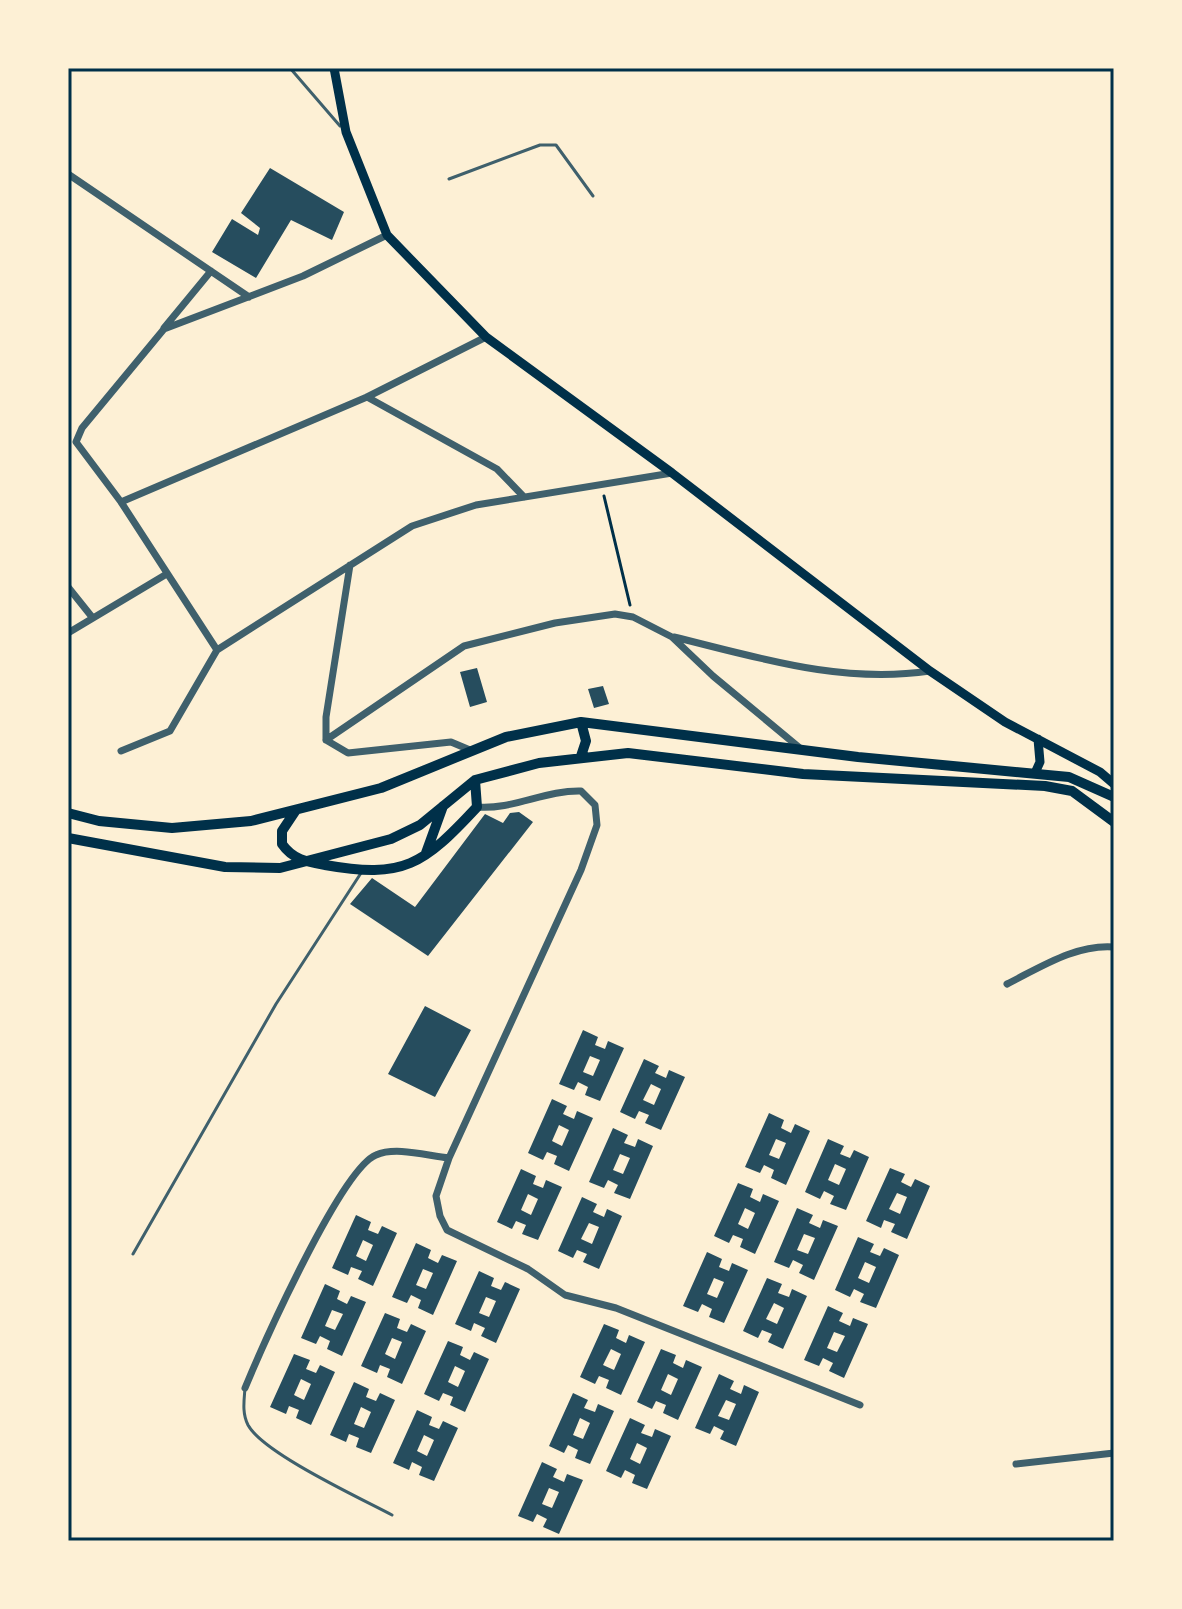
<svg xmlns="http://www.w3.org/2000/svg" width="1182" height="1609" font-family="'Nunito Sans',sans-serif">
<rect width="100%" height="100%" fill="#fdf0d5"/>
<path fill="#264d5e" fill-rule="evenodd" d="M270,168L344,212L332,240L291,220L256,278L212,252L232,219L258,235L260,228L241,213Z
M477,668L487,702L470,707L460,672Z
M603,686L609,704L594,708L588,689Z
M519,812L533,822L428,956L350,904L372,878L415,907L485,814L503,823L510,813Z
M425,1006L471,1030L435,1097L388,1074Z
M583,1030L598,1037L595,1045L605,1049L608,1041L624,1048L600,1101L585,1095L588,1087L578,1082L574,1090L559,1084ZM590,1056L600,1060L593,1076L583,1072Z
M644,1059L659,1066L655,1073L666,1078L669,1070L685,1077L661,1130L645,1123L649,1115L639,1111L635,1119L620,1112ZM651,1084L661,1089L654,1105L643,1100Z
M552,1099L567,1106L563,1114L574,1119L577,1111L593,1118L569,1171L554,1164L557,1156L547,1152L543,1160L528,1153ZM559,1125L569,1130L562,1146L552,1141Z
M769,1113L784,1120L781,1128L791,1133L795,1124L810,1131L786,1185L771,1178L774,1170L764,1165L760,1173L745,1167ZM776,1139L786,1143L779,1159L769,1155Z
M613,1128L628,1135L624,1143L635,1147L638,1139L653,1146L630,1199L614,1193L618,1185L608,1180L604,1188L589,1182ZM620,1154L630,1158L623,1174L613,1170Z
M828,1139L844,1146L840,1154L850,1158L854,1150L869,1157L846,1210L830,1204L834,1196L824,1191L820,1199L805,1192ZM835,1164L846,1169L839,1185L828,1180Z
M890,1168L905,1174L901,1182L911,1187L915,1179L930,1186L907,1239L891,1232L895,1224L884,1220L881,1228L866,1221ZM897,1193L907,1197L900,1214L889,1209Z
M521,1169L536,1176L533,1184L543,1188L546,1180L562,1187L538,1240L522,1234L526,1225L516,1221L512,1229L497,1222ZM528,1194L538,1199L531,1215L521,1210Z
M738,1183L753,1189L750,1197L760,1202L763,1194L779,1201L755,1254L740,1247L743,1239L733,1235L729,1243L714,1236ZM745,1208L755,1213L748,1229L738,1224Z
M582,1197L597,1204L593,1212L604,1217L607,1209L622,1216L599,1269L583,1262L587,1254L577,1250L573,1258L558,1251ZM589,1223L599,1227L592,1244L581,1239Z
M797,1208L813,1215L809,1223L820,1228L823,1220L838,1226L814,1280L799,1273L803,1265L793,1260L789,1268L774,1262ZM804,1234L815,1238L808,1254L797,1250Z
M356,1215L371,1222L368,1230L378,1234L382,1226L397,1233L373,1286L358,1279L362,1271L351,1267L348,1275L332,1268ZM363,1240L373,1245L366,1261L356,1256Z
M858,1237L874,1244L870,1252L880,1256L884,1248L899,1255L876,1308L860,1302L864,1294L854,1289L850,1297L835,1290ZM865,1262L876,1267L869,1283L858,1278Z
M416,1243L431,1250L428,1258L438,1263L442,1255L457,1261L433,1315L418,1308L421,1300L411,1295L407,1303L392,1297ZM423,1269L433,1273L426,1289L416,1285Z
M707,1252L722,1259L719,1267L729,1271L732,1263L748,1270L724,1323L709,1317L712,1309L702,1304L698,1312L683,1306ZM714,1278L724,1282L717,1298L707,1294Z
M479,1271L494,1278L491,1286L501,1290L505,1282L520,1289L496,1343L481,1336L485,1328L474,1323L471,1331L455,1324ZM486,1297L496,1301L489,1317L479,1313Z
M767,1278L782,1284L778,1293L789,1297L792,1289L807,1296L783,1349L768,1342L772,1334L762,1330L758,1338L743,1331ZM774,1303L784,1308L777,1324L766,1319Z
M325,1284L340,1291L337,1299L347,1304L351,1296L366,1302L342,1356L327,1349L330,1341L320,1336L316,1344L301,1338ZM332,1310L343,1314L335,1330L325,1326Z
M828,1306L843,1313L839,1321L850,1326L853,1318L868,1324L844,1378L829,1371L833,1363L823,1358L819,1366L804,1360ZM834,1332L845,1336L837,1352L827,1348Z
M385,1313L400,1319L397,1328L407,1332L411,1324L426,1331L402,1384L387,1377L390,1369L380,1365L377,1373L361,1366ZM392,1338L402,1342L395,1359L385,1354Z
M604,1324L619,1330L616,1338L626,1343L629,1335L645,1342L621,1395L606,1388L609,1380L599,1376L595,1384L580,1377ZM611,1349L621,1354L614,1370L603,1365Z
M448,1341L463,1347L460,1355L470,1360L474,1352L489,1359L465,1412L450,1405L453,1397L443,1393L439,1401L424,1394ZM455,1366L465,1371L458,1387L448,1382Z
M661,1349L676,1355L673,1363L683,1368L686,1360L702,1367L678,1420L663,1413L666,1405L656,1401L652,1409L637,1402ZM668,1374L678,1379L671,1395L661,1390Z
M294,1354L310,1360L306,1369L316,1373L320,1365L335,1372L311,1425L296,1418L299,1410L289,1406L286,1414L270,1407ZM301,1379L311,1384L304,1400L294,1395Z
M719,1374L734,1381L730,1389L741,1394L744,1385L759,1392L736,1446L720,1439L724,1431L714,1426L710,1434L695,1428ZM726,1400L736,1404L729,1420L718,1416Z
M354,1382L369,1389L366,1397L376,1401L380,1393L395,1400L371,1453L356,1447L359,1438L349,1434L346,1442L330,1435ZM361,1407L371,1412L364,1428L354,1424Z
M573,1393L588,1400L584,1408L595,1412L598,1404L614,1411L590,1464L575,1458L578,1450L568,1445L564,1453L549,1446ZM580,1418L590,1423L583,1439L573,1435Z
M417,1410L432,1417L429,1425L439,1429L443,1421L458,1428L434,1481L419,1475L422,1467L412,1462L409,1470L393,1463ZM424,1435L434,1440L427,1456L417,1451Z
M630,1418L645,1425L641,1433L652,1437L655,1429L671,1436L647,1489L632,1483L635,1475L625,1470L621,1478L606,1471ZM637,1443L647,1448L640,1464L630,1459Z
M542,1462L557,1469L553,1477L564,1482L567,1474L583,1480L559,1534L543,1527L547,1519L537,1514L533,1522L518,1516ZM549,1488L559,1492L552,1508L542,1504Z"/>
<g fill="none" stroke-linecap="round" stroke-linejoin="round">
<path stroke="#003049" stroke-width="3" d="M604,496L630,605"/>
<path stroke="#3f606c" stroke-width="3" d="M290,68L340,126
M449,179L540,145H556L593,196
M133,1254L276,1004L361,873
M245,1388C244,1401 242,1413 248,1425C263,1453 360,1498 392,1515"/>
<path stroke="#3f606c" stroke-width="7" d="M68,174L249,297
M164,328L211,271
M367,397L497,469L524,497
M121,502L367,397L486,337
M68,587L92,617
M68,633L165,575
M674,637C760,658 841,684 930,671
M217,650L121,502L76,442L82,428L164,329L303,276L387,235
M326,740L464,646L555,623L615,614L633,617L672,637L713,676L801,749
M326,740V717L350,565
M326,740L348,753L451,742L470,750
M121,751L170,731L217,650L412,526L476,505L672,473
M477,807C512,810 546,790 581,791L595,805L597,825L581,870L449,1158L436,1196L440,1216L447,1230L528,1269L565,1295L616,1308L860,1405
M1007,984C1041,967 1076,944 1114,947
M245,1388C262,1347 341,1169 376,1155C396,1146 428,1156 449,1158
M1016,1464L1114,1453"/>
<path stroke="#003049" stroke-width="9" d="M334,68L346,132L387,235L486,337L672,473L930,671L1005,722L1100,772L1114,784
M1035,773L1040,762L1038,739"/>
<path stroke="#003049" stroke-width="10" d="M581,722L586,741L581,756
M296,810L282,831V844C293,860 308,862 325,865C404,879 423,865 477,807L475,780
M68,813L99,821L172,828L251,821L381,788L506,737L581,722L858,757L1069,777L1114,797
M68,838L225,867L280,868L391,839L420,825L475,780L539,763L628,753L803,774L1045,786L1072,791L1114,822
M426,853L443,806"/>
</g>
<rect width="1182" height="1609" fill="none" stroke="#fdf0d5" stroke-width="140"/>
<rect x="70" y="70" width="1042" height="1469" fill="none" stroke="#003049" stroke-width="3"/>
</svg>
